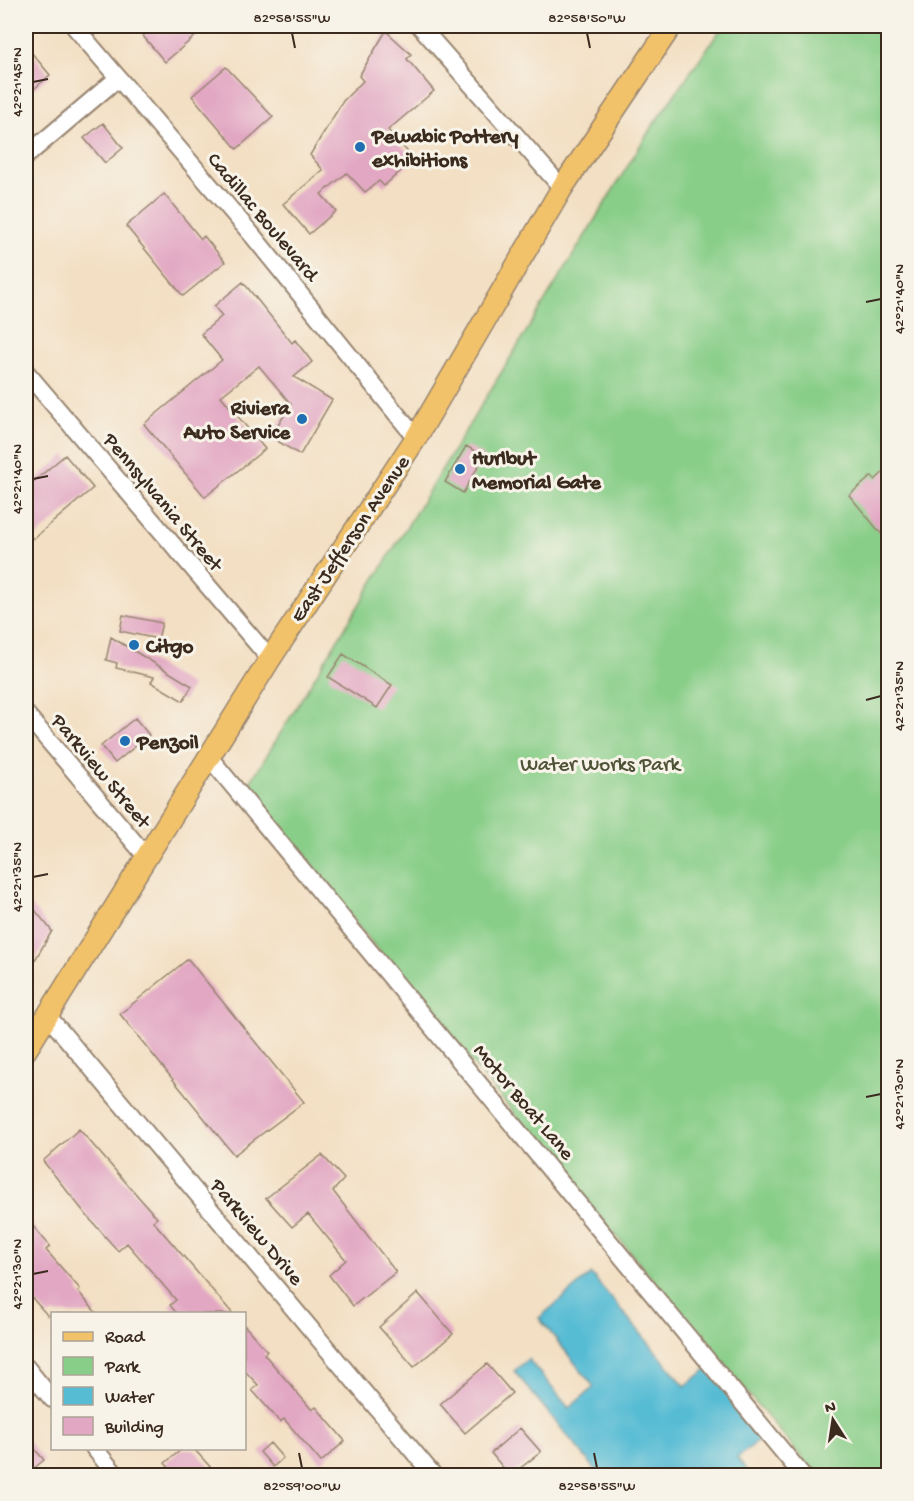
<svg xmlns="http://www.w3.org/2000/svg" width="914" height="1501" font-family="'Gochi Hand',sans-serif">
<rect width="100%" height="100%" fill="#f7f3e8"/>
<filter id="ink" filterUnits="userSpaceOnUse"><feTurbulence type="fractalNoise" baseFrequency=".0167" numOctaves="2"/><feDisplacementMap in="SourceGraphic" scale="12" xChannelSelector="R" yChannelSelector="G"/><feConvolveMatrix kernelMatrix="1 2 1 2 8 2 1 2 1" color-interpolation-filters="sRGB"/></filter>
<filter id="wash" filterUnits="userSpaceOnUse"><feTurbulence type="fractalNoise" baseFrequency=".008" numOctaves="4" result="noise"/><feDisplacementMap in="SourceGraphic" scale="24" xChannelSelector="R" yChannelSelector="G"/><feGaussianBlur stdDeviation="1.35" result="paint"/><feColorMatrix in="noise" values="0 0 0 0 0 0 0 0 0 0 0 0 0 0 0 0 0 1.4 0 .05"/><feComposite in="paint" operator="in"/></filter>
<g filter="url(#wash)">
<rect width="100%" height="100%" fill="#f3dfc3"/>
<path fill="#88ce88" stroke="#627c53" stroke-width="1.5" d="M723,26H888V1475H816L245,791L651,128Z"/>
<path fill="#56bcd4" stroke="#487379" stroke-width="1.5" d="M591,1274L685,1386L707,1369L763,1437L737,1458L751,1475H600L514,1371L528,1359L569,1408L594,1387L539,1318Z"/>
<g id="blocks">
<path fill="#e2a7c3" d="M155,26H207L165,62L143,36Z
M386,31L411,54L407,59L434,91L388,130L414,159L384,186L379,181L365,192L347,173L321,194L336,211L309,234L283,204L323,170L310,155L343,101L363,81L359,76Z
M26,46L50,75L34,89L26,79Z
M226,67L273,117L237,149L192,96Z
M103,123L123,148L105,163L84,138Z
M164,194L201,239L204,236L225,262L183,296L126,226Z
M243,282L292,343L295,340L312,362L294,377L332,400L300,455L271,437L291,404L259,366L221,396L265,449L205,497L144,424L222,360L201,334L222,316L214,306Z
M466,446L484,456L463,493L445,482Z
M65,455L93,488L33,539L26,530V488Z
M888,468V542L849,495L872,476L875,480Z
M123,615L162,623L158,639L120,631Z
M111,637L192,686L183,701L151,682L154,677L116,668L117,663L106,660Z
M343,654L392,685L377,708L328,677Z
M135,718L149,735L115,763L101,746Z
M26,899L52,931L35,960L26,949Z
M188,959L304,1102L234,1155L120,1014Z
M79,1129L157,1218L153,1221L233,1314H177L170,1305L176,1300L127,1243L118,1251L88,1217L43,1161Z
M322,1155L344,1179L333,1191L396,1272L353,1306L329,1275L346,1260L308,1214L292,1227L266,1198Z
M26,1218L50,1246L46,1250L80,1289L78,1291L97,1314H51L48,1316L26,1291Z
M418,1293L453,1334L414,1367L379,1327Z
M244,1325L267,1351L264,1354L312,1410L316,1407L345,1441L321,1462L284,1419L280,1422L252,1390L258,1385L244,1370Z
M487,1364L512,1393L465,1433L440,1404Z
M520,1428L541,1452L510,1476L491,1453Z
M26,1439L44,1460L26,1475Z
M270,1443L283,1458L273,1467L260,1452Z
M182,1449H194L212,1469L204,1476H176L165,1463Z"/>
</g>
</g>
<g filter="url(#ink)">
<use href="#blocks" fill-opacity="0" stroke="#978470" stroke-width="1.5"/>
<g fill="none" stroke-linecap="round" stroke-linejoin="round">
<g stroke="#978470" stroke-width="20">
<path id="minor" d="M74,26L253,236L416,438
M420,26L562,188
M26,156L118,78
M26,372L270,659
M26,714L145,855
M209,757L803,1476
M47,1015L434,1476
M26,1367L52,1399
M94,1448L117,1476"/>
</g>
<g stroke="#978470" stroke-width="24">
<path id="major" d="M26,1050L270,659L416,438L562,188L671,26"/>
</g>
<use href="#minor" stroke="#fff" stroke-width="16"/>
<use href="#major" stroke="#f2c26a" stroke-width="21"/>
</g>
</g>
<path fill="none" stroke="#3b2a1e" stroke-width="2" d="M292,33L295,48M587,33L590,48M33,82L48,79M866,302L881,299M33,479L48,476M866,700L881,696M33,877L48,874M866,1097L881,1094M33,1274L48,1271M299,1453L302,1468M594,1453L597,1468"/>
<g fill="#1f6fb2" stroke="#f7f3e8" stroke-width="2">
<circle cx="360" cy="147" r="6"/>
<circle cx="302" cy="419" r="6"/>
<circle cx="460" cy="469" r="6"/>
<circle cx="134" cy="645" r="6"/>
<circle cx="125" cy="741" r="6"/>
</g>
<g text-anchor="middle" stroke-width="6" stroke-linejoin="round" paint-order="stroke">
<g font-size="21" font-weight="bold" fill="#3b2a1e" stroke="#f7f3e8" text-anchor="start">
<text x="372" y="142">Pewabic Pottery<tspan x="372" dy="24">exhibitions</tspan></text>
<text x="290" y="414" text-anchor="end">Riviera<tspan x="290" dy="24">Auto Service</tspan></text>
<text x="472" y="464">Hurlbut<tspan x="472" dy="24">Memorial Gate</tspan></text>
<text x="146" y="652">Citgo</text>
<text x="137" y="748">Penzoil</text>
</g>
<g font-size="21" fill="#3b2a1e" stroke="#f7f3e8">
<text transform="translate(264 216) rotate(50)" y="7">Cadillac Boulevard</text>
<text transform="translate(164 501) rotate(50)" y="7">Pennsylvania Street</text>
<text transform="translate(349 538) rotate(-56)" y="7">East Jefferson Avenue</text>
<text transform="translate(102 770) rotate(50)" y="7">Parkview Street</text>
<text transform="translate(525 1101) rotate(50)" y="7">Motor Boat Lane</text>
<text transform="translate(258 1231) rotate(50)" y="7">Parkview Drive</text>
</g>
<g font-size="21" fill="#4e5338" stroke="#f7f3e8">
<text x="600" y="770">Water Works Park</text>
</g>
</g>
<rect width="914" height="1501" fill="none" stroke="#f7f3e8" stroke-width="66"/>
<rect x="51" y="1312" width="195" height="138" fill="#f7f3e8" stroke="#aca397" stroke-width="1.5"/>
<rect x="63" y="1332" width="30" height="9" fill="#f2c26a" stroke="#aca397" stroke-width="1.5"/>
<text x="105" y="1342" font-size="18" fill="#3b2a1e">Road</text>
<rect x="63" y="1357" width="30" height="18" fill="#88ce88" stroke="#aca397" stroke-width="1.5"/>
<text x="105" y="1372" font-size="18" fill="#3b2a1e">Park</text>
<rect x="63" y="1387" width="30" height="18" fill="#56bcd4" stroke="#aca397" stroke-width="1.5"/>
<text x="105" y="1402" font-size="18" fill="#3b2a1e">Water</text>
<rect x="63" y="1417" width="30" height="18" fill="#e2a7c3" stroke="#aca397" stroke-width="1.5"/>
<text x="105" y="1432" font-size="18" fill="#3b2a1e">Building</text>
<g transform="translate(833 1420) rotate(348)" stroke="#f7f3e8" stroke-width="4.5" paint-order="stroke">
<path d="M0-4.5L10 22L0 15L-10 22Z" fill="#3b2a1e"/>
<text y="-9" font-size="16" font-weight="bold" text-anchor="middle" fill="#3b2a1e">N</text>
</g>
<rect x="33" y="33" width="848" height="1435" fill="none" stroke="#3b2a1e" stroke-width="2"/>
<g font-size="15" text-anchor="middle" fill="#3b2a1e">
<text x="292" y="22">82°58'55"W</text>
<text x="587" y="22">82°58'50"W</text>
<text transform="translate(16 82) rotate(-90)" y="5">42°21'45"N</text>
<text transform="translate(898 299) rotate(-90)" y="5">42°21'40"N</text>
<text transform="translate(16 479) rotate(-90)" y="5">42°21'40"N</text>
<text transform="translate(898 696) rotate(-90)" y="5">42°21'35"N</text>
<text transform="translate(16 877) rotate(-90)" y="5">42°21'35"N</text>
<text transform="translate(898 1094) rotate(-90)" y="5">42°21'30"N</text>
<text transform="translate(16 1274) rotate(-90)" y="5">42°21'30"N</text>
<text x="302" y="1490">82°59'00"W</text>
<text x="597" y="1490">82°58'55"W</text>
</g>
</svg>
